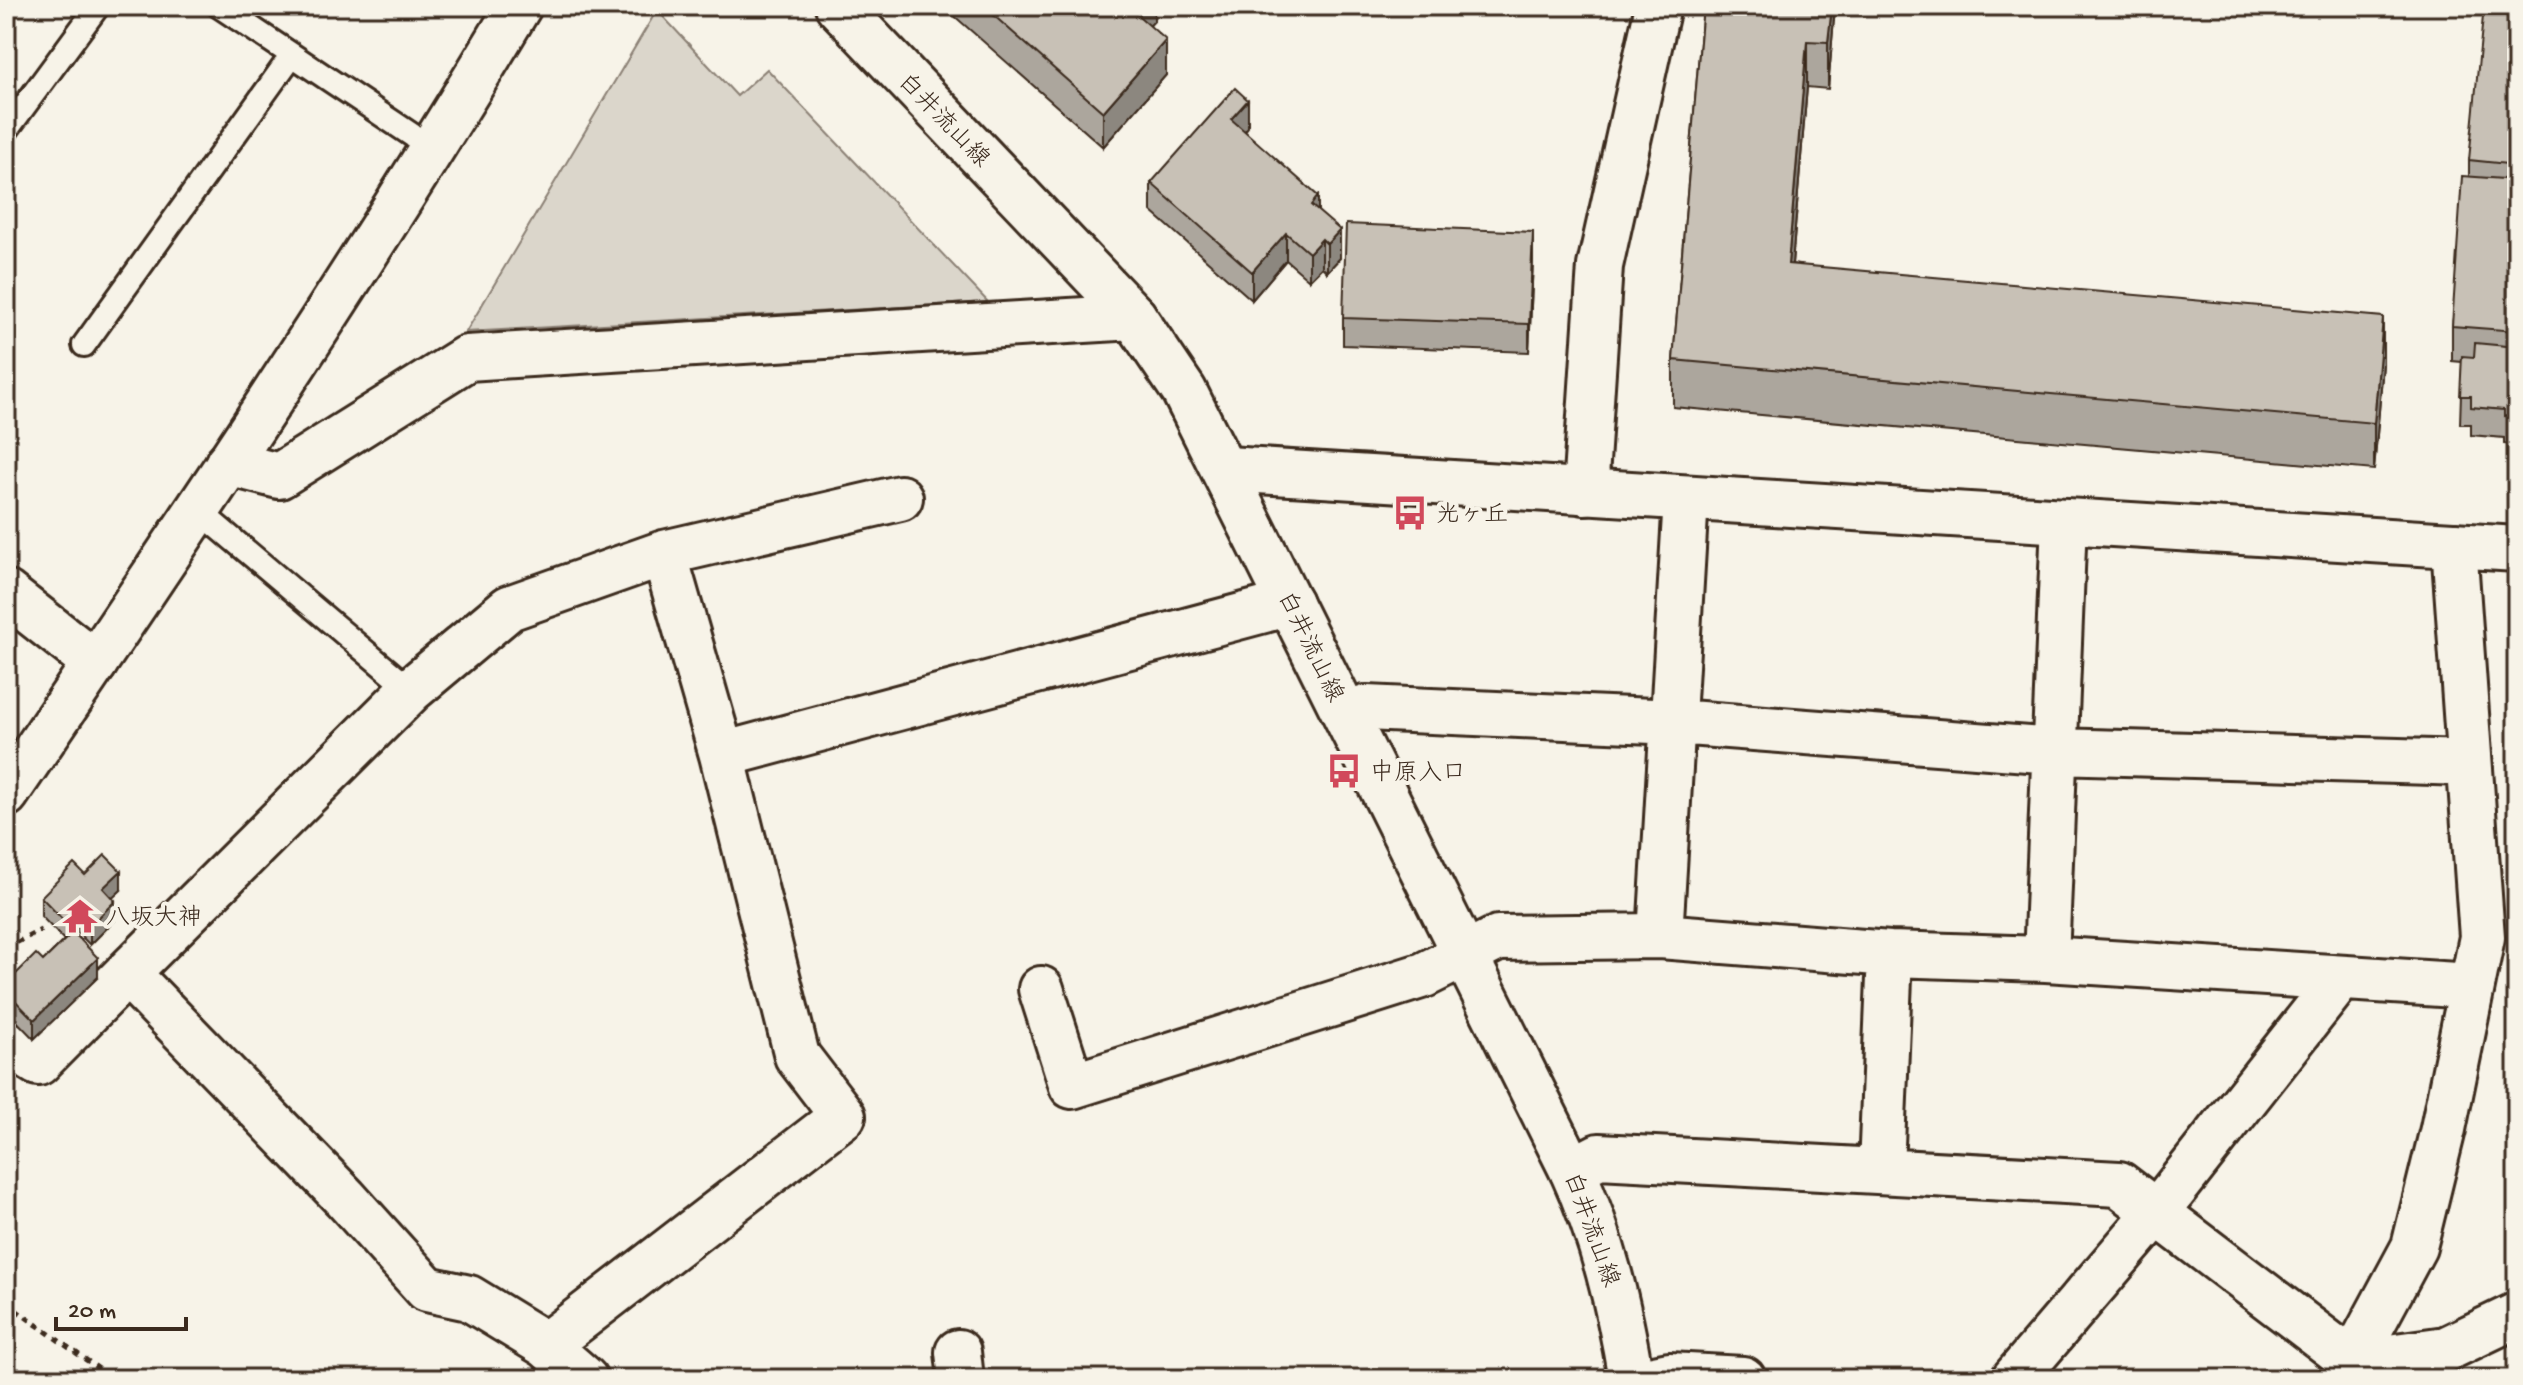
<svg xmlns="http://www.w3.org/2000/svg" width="2523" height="1385" font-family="'Gochi Hand','Klee One',sans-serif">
<rect width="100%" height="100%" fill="#f7f3e8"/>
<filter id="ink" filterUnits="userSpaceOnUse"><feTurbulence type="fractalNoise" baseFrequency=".0125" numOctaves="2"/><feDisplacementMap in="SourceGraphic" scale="16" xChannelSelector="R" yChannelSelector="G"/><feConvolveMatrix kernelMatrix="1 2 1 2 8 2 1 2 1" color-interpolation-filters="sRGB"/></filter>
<g filter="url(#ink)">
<path fill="#dbd6cb" stroke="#8b8074" stroke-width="2" d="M657,10L737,96L767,69L988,302L466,332Z"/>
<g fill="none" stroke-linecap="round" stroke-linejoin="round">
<g stroke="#3b2a1e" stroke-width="28">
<path id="service" d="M219,6L433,149
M6,131L98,6
M84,345L292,55
M198,510L411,690"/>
</g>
<g stroke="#3b2a1e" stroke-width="50">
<path id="minor" d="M228,463L279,476L467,358L1134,317
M1585,492L1600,266L1658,6
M6,593L95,663
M1347,717L1366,708L1675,722L2055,751L2468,763
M722,755L1290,603
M1660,936L1686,498
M2046,959L2064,521
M1041,989L1072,1086L1424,975L1498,938L1660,936L1890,954L2046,959L2472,986
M6,1043L38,1063L127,973
M1881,1169L1890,954
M1572,1170L1599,1156L2119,1184L2353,1362L2446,1349L2517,1315
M546,1345L843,1116L797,1056L722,755L664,553L900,498
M958,1352L961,1379
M585,1379L546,1345L469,1298L427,1289L345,1198L127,973L411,690L509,608L664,553
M1649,1379L1669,1375L1743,1379
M2014,1379L2156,1213L2341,978
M2343,1379L2414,1247L2443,1129L2482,937L2454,545"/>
</g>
<g stroke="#3b2a1e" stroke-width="50">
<path id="tertiary" d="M1226,469L2517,549
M6,794C182,535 358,275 519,6"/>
</g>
<g stroke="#3b2a1e" stroke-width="50">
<path id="secondary" d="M838,6L1134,317L1184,391L1572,1170C1603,1238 1619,1305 1631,1379"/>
</g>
<path stroke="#3b2a1e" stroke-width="5" stroke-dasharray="6 6" stroke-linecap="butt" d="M6,948L41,930
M6,1303L113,1379"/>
<use href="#service" stroke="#f7f3e8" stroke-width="22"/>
<use href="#minor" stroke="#f7f3e8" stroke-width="44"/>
<use href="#tertiary" stroke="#f7f3e8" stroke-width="44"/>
<use href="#secondary" stroke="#f7f3e8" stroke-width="44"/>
</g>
<path fill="#aca69d" stroke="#3b2a1e" stroke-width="2" d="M943,6H1154V21L1150,25L1166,75L1103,147Z
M1703,6H1835L1828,89L1807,87L1792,264L2383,364L2374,470L1673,407V360Z
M2517,6V445L2504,444V438L2471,435V424H2460L2462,362L2452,361V326L2469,176V160Z
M1248,127L1245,131L1340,258L1327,272L1322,267L1309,280L1286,260L1252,300L1151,211V183Z
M1533,259L1529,352L1343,345V318Z
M85,875L121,890L112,898L115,920L90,945L77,932L75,934L98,977L34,1039L6,1010V984L43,961L64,940L41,916V897Z"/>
<path fill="#8c877f" stroke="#3b2a1e" stroke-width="2" d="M1136,6H1154V21L1132,45V10Z
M1832,6H1835L1828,89V42Z
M1166,40V75L1103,147V112Z
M1807,41V87L1788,310V264Z
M1248,100V127L1231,147V119Z
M1318,196V224L1311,205Z
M1340,230V258L1327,272V244Z
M1533,232V259L1529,352V324Z
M1286,233V260L1252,300V272Z
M1322,239V267L1309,280V253Z
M2383,317V364L2374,470V423Z
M121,871V890L103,907V888Z
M115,901V920L90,945V926Z
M77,913V932L67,943V924Z
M98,958V977L34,1039V1020Z"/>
<path fill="#c8c1b6" stroke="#3b2a1e" stroke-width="2" d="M983,6H1136L1132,10L1166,40L1103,112Z
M1703,6H1832L1828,42L1807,41L1788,264L2383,317L2374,423L1673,360Z
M2484,6H2517V165L2469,160Z
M1235,88L1248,100L1231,119L1318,196L1311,205L1340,230L1327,244L1322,239L1309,253L1286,233L1252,272L1151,183Z
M2462,176L2517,180V331L2452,326Z
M1346,224L1533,232L1529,324L1343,318Z
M2475,343L2517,347V417L2504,416V410L2471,407V396H2460L2462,356L2474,357Z
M105,855L121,871L103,888L115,901L90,926L77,913L67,924L41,897L74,864L85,875Z
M73,932L98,958L34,1020L6,991V984L36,954L43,961Z"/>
</g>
<defs>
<g id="bus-bare" transform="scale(2.76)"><path d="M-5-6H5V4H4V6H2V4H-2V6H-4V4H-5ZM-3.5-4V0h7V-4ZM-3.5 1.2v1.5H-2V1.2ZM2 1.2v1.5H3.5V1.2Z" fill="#d1495b" stroke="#f7f3e8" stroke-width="2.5" paint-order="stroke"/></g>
<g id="temple-bare" transform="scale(2.76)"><path d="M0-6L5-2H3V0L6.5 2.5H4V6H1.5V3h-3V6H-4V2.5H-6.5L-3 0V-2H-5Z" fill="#d1495b" stroke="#f7f3e8" stroke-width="2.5" paint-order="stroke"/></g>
</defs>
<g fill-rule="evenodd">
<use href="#bus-bare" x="1410" y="513"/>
<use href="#bus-bare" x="1344" y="771"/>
<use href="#temple-bare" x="80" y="916"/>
</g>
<g text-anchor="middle" stroke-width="8" stroke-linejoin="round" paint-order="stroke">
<g font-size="24" fill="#3b2a1e" stroke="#f7f3e8">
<text transform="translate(945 119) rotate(46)" y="8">白井流山線</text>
<text transform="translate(1312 646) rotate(64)" y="8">白井流山線</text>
<text transform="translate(1593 1229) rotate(70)" y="8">白井流山線</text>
</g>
<g font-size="24" fill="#3b2a1e" stroke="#f7f3e8" text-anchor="start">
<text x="1436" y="521">光ヶ丘</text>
<text x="1370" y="779">中原入口</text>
<text x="106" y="924">八坂大神</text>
</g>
</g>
<rect width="2523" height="1385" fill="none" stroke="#f7f3e8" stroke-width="32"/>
<rect x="16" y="16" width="2491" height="1353" fill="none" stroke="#3b2a1e" stroke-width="3" filter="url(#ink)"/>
<path d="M56 1317v12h130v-12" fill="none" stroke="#3b2a1e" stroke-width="4"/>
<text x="68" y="1317" font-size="24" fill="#3b2a1e" stroke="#f7f3e8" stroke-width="6" paint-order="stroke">20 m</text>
</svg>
